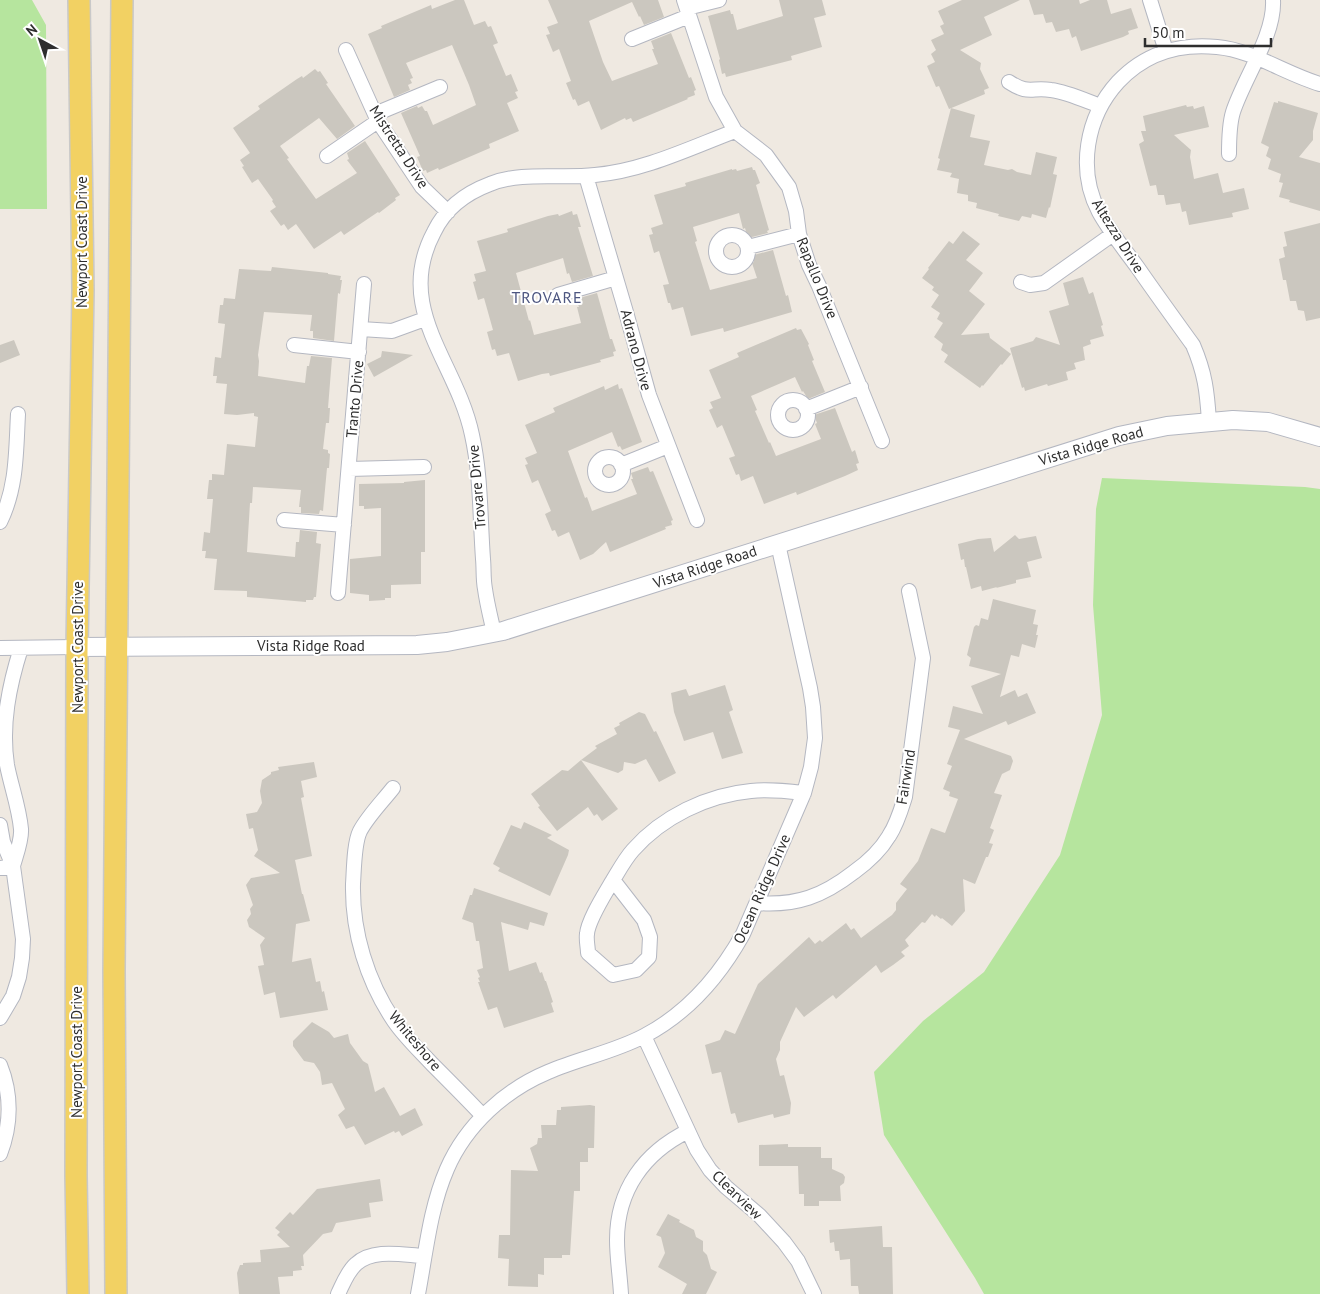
<svg xmlns="http://www.w3.org/2000/svg" width="1320" height="1294" font-family="'PT Sans',sans-serif">
<rect width="100%" height="100%" fill="#efe9e1"/>
<path fill="#b6e59e" d="M0,0H32L46,25L47,209H0Z
M1102,478L1305,487L1320,489V1294H984L975,1278L884,1135L874,1072L923,1021L984,972L1060,855L1102,715L1093,605L1096,509Z"/>
<path fill="#cbc7bf" d="M455,0H464L474,25L485,21L488,27L491,26L498,43L493,45L506,76L511,74L518,91L515,92L518,98L507,103L519,131L489,144L490,148L439,170L438,168L427,173L426,170L423,171L417,157L420,156L401,113L417,106L418,108L422,106L425,111H427L433,125L476,105L469,85L452,45L406,63L413,78L410,79L412,83L408,85L410,90L394,97L368,34L382,28L381,26L431,5L432,9Z
M548,0H658L664,17L644,25L640,16L639,17L632,2L589,21L603,62L612,81L658,64L652,49H654L651,41L671,33L689,78L691,77L696,90L694,91L695,95L687,98L688,99L633,122L631,118L626,120L625,118L601,130L589,101L578,106L575,99L573,100L566,83L571,81L559,49L553,52L546,35L550,34L547,27L558,23Z
M779,0H822L826,15L814,18L822,47L791,56L792,60L726,77L725,73L722,74L719,60L720,59L708,16L730,10L731,14H733L737,30L783,16Z
M962,0H1020L984,17L992,35L960,50L981,63L980,69L989,88L984,90L985,94L949,109L939,86L936,87L927,66L935,62L931,54L936,50L931,40L944,34L940,26L944,24L938,11Z
M1029,0H1079L1080,4L1090,0H1107L1111,14L1131,8L1138,28L1128,31L1129,34L1123,37L1081,51L1076,36L1072,38L1069,29L1056,32L1052,22L1046,23L1043,14L1034,15Z
M315,69L318,72L320,71L328,83L326,84L355,126L337,139L319,118L280,146L289,158L287,159L316,199L357,173L347,160L349,159L347,153L365,141L400,195L395,198L396,200L379,213L378,212L344,235L341,231L314,249L296,224L288,230L284,224L281,226L270,211L276,207L272,201L273,200L258,179L252,183L242,167L244,166L240,160L250,153L233,128L260,109L258,106L297,79L302,76L303,78Z
M1278,101L1318,113L1313,131V140L1299,157L1320,163V211L1289,202L1290,200L1279,197L1283,183L1279,182L1281,174L1268,169L1271,159L1266,156L1269,147L1261,143L1274,102L1278,103Z
M1186,105L1187,107L1193,106L1194,109L1204,106L1209,127L1174,135L1191,150L1190,157L1194,179L1218,173L1223,193L1244,188L1249,209L1232,213L1233,217L1189,225L1186,211L1182,212L1180,203L1166,205L1164,195H1158L1156,185L1150,186L1139,144L1144,141L1141,131H1146L1143,116Z
M951,108L975,115L970,137L990,141L984,165L1008,170L1012,169L1017,172L1031,175L1036,152L1057,157L1053,174L1057,175L1050,208L1049,207L1046,218L1032,214L1031,218L1022,216L1019,221L998,216L999,214L976,208L977,203L968,201V195L957,193L959,179L950,177L952,173L937,170L940,159L938,158Z
M752,167L753,170H755L760,183L756,185L769,230L767,231L768,233L748,238L745,228L743,229L739,213L693,227L697,241L695,242L710,290L757,278L752,263L754,262V255L773,250L786,296L788,295L792,312L724,332L723,328L691,336L683,307L672,310L670,303H668L663,285L669,284L659,251L654,253L649,235L653,234L651,228L663,224L654,195L686,186L685,183L732,169V170L736,169L737,171Z
M572,211L573,215L577,214L581,227H578L593,276L572,282L569,273L567,274L563,258L516,273L529,321L530,320L534,335L581,323L577,307H579L576,299L597,293L610,339H612L616,351L613,352L614,356L600,360L601,362L550,376L549,373L542,374L518,381L509,353L497,356L495,349L492,350L487,332L493,330L484,298L478,300L473,282L476,281L474,274L486,271L477,241L508,232L507,229L548,216L558,214L559,216Z
M1320,223V318L1306,321L1304,311L1298,310L1296,301H1290L1286,280H1283L1279,259L1285,257L1283,247L1287,246L1284,232Z
M963,231L980,244L966,260L983,273L969,291L985,304L961,335L989,333L990,338L1011,354L1002,365L1001,364L983,386L982,385L980,388L944,362L948,355L941,350L943,344L934,337L943,323L937,319L940,313L931,307L939,295L932,290L934,287L922,278L929,269L928,268L949,241L953,244Z
M272,267L328,273V274L341,276L340,280H342L340,294L338,293L334,341L313,338V331H310L312,315L264,312L258,355L259,361L258,376L305,383L307,366H309L311,356L332,358L328,408H330L329,423H326L323,449L328,450V453L330,454L329,468H327L323,511L320,510L319,514L301,513V507H299L301,490L253,487L252,503H250L247,552L295,557L296,542H299L300,530L317,532L316,543L321,544L316,597H314L313,600H306V602L247,597V591L214,590L217,559L205,558L206,551H202L204,532L210,533L213,499H207L209,480H212V474L224,475L227,444L255,447L258,417L254,416V413L237,415L224,414L227,384L216,383L217,376H213L215,357L221,358L225,324L218,323L220,305H223L224,298L235,299L239,269L271,271Z
M1083,277L1089,294L1093,292L1103,325L1101,326L1104,336L1090,340L1091,344L1083,347L1085,360L1074,363L1076,369L1066,372L1068,380L1048,386L1047,384L1025,391L1024,387L1022,388L1010,348L1033,341L1036,337L1060,345L1049,311L1069,305L1063,283Z
M796,328L797,330L801,329L809,344L808,345L814,360L812,361L825,392L808,399L803,391L802,392L795,377L751,396L757,410L755,411L769,443L770,442L776,456L821,439L815,424L817,423L814,415L835,408L852,452L855,450L859,463L856,464L858,470L845,476L797,495L796,492L764,504L753,476L741,481L739,474L736,475L729,458L735,456L722,425L717,428L709,410L713,408L710,402L721,398L709,370L739,357L737,353Z
M14,340L20,355L0,363V345Z
M382,351L413,355L374,377L367,364L381,357Z
M618,384L619,389L622,388L642,442L622,450L620,446L618,447L612,432L568,451L585,498L587,497L592,511L637,494L631,479H633L631,473L648,467L650,472L653,471L673,520L671,521L672,525L665,527L666,529L610,552L606,542L593,554L580,560L569,532L558,537L555,530L552,531L545,514L551,511L538,480L532,483L525,465L528,464L525,458L537,453L525,425L555,412L553,408L604,386L605,390Z
M425,480V552H421V584L391,585V598H385V600L369,601V595L350,593V559L381,556V508L364,509V506H359V484L404,483V482Z
M1015,535L1019,539L1036,536L1042,558L1027,562L1031,577L1016,580V583L996,588L997,587L982,591L981,586L971,589L966,567H965L964,559L961,560L958,544L978,539L991,538L994,552Z
M993,599L1036,610L1033,624L1038,625L1036,635H1038L1035,648L1022,644L1019,657L1011,655L1000,697L1015,690L1018,697L1027,693L1036,713L1008,725L1006,721L964,739L1011,756L1013,761L1010,770L1002,774L994,793L1002,795L990,828L994,830L989,843L993,844L988,857H986L975,884L963,879L965,911L952,926L942,918L941,919L936,915L935,917L932,914L925,923L922,922L905,940L909,946L901,952L905,956L893,965L881,973L876,965L836,999L833,995L804,1017L796,1007L780,1042V1050L776,1059L780,1076L784,1075L791,1103L790,1114L774,1118L773,1114L738,1123L735,1113L731,1114L721,1072L712,1074L705,1045L720,1040L725,1030L735,1034L758,984L809,937L815,944L820,940L822,942L846,923L851,930L854,928L861,938L892,915L896,910V903L907,889L900,884L918,861L931,828L945,833L958,799L949,796L950,792L943,789L952,766L947,764L960,730L948,727L953,706L983,714L971,686L1001,674L969,666L971,658L967,655L974,627L976,625L979,626L981,618L988,620Z
M725,685L733,710L729,712L743,753L722,759L713,732L684,741L674,712L671,693L686,689L689,696Z
M639,712L645,714L654,732L656,731L676,773L659,782L646,759L635,764L624,762L623,770L618,773L581,760L597,748L595,746L617,734L614,728L620,725L619,723Z
M581,760L618,809L602,821L597,814L594,816L588,807L557,831L538,807L540,806L531,794L562,770L568,771Z
M314,762L317,777L301,781L304,797L301,798L312,856L295,860L302,894H303L310,921L296,924L292,962L311,958L316,982L320,981L322,992L324,991L328,1010L280,1018L275,992L264,995L258,966L264,965L260,945L265,938L249,927L247,920L251,914L250,909L253,905L246,885L251,878L280,873L254,856L258,850L253,828L249,829L246,814L257,812L262,803L260,791L262,780L271,774V772L279,770L278,767Z
M524,822L552,835L547,838L569,850L568,855L550,896L498,871L500,868L493,864L511,825L521,829Z
M474,888L548,913L544,926L530,922L528,930L501,922L509,971L536,962L540,973L542,972L545,981H546L553,1002L551,1003L554,1012L504,1028L497,1007L488,1010L478,982H480L478,978L480,977L477,970L483,968L479,941H476L473,923L462,919L470,895H472Z
M312,1022L329,1032L334,1038L348,1034L350,1043L363,1061L368,1064L375,1092L384,1087L400,1116L415,1108L423,1125L402,1136L399,1131L395,1133L394,1131L365,1145L354,1126L346,1129L338,1115L345,1109L332,1083L322,1085L320,1072L314,1063L304,1061L293,1046V1041Z
M590,1105L595,1106L594,1148H588V1162H580V1191H574L570,1255H562V1258H544V1275L538,1274V1287L508,1286L509,1259L498,1258L499,1235H510L511,1170L538,1171L530,1148L537,1144L538,1138H542L541,1125H556L557,1110H561V1107Z
M788,1144V1147H821V1158H832V1169L843,1174L845,1177L844,1183L840,1186L841,1201H819V1206H804V1194H799L798,1166H759V1145Z
M380,1179L383,1201L369,1203L371,1217L336,1223L332,1232L323,1234L303,1255L304,1266H301L302,1270L293,1271V1276L278,1277L280,1294H239L237,1273L240,1265H243V1263L261,1262L260,1250L290,1247L277,1235L280,1232L275,1228L290,1212L293,1215L317,1189Z
M668,1214L680,1220L679,1222L694,1230L696,1237L703,1241V1251L707,1255L711,1269L717,1272L706,1294H682L687,1284L658,1267L665,1253L661,1237L656,1235Z
M882,1226L883,1247H892L893,1294H859L858,1286H851L850,1259L840,1260L839,1251H835L834,1242L830,1243L829,1230Z"/>
<g fill="none" stroke-linecap="round" stroke-linejoin="round">
<g stroke="#b4b7c1" stroke-width="16">
<path id="minor" d="M684,0L716,97L735,131L766,155L789,187L796,211L799,234L809,265L819,286L882,441
M1150,0L1166,51
M687,8L719,0
M632,39L689,16
M346,50L378,121L422,187L448,212
M1009,82C1029,95 1031,87 1051,90C1067,92 1084,100 1100,106
M375,114L440,87
M1229,154C1229,140 1229,125 1233,112C1244,78 1275,35 1273,0
M327,156L378,121
M586,176L626,312L649,395L697,520
M716 251a16 16 0 1 1 32 0a16 16 0 1 1-32 0Z
M748,247L799,234
M1021,282L1030,285L1044,283L1113,234
M558,295L616,278
M361,329L392,331L425,319
M294,345L359,352
M778 415a15 15 0 1 1 30 0a15 15 0 1 1-30 0Z
M806,409L861,387
M1209,421C1207,391 1205,373 1193,345C1175,320 1156,294 1138,268C1125,250 1110,232 1099,212C1077,170 1086,117 1118,82C1144,54 1179,43 1217,47C1252,50 1286,74 1320,84
M595 471a14 14 0 1 1 28 0a14 14 0 1 1-28 0Z
M621,465L668,446
M349,469L424,467
M284,520L344,525
M0,522C17,488 16,451 18,414
M338,593L364,284
M494,633C491,619 487,604 485,589C483,579 484,569 483,559C480,518 481,475 472,435C457,362 393,309 434,232C445,209 466,193 490,184C522,171 560,179 595,175C643,171 690,148 735,131
M0,648L77,647
M393,788C382,802 368,816 360,831C354,843 354,870 353,884C352,932 367,981 394,1021C405,1037 419,1050 432,1064C449,1081 466,1098 483,1116
M0,825L3,842L13,866L23,939L22,958L19,977L13,996L0,1018
M13,866C16,855 22,840 21,829C19,807 11,786 7,765C1,725 9,686 21,648
M0,868L13,866
M613,880L644,920L650,937L649,957L636,970L613,975L588,953C588,947 586,940 587,934C588,921 603,897 610,885C617,874 624,860 633,850C662,817 707,795 751,791C769,789 786,791 804,793
M757,903C797,906 823,896 854,872C868,862 880,851 889,836C897,824 901,810 905,797L923,658L909,591
M644,1036L697,1150L710,1170L726,1187L759,1215L784,1242L798,1261L814,1294
M0,1065C12,1095 11,1125 0,1154
M338,1294C343,1284 347,1272 356,1264C373,1248 403,1255 424,1256
M418,1294C426,1252 430,1208 447,1169C466,1125 505,1090 548,1072C580,1058 614,1052 644,1036C688,1013 719,977 743,934L804,793L811,767L815,738L813,707L810,688L778,544
M621,1294C620,1276 617,1258 617,1240C617,1190 644,1153 688,1131"/>
</g>
<g stroke="#b4b7c1" stroke-width="20">
<path id="tertiary" d="M77,647L417,645L447,642L503,631L1119,436L1167,426L1233,420L1268,422L1320,437"/>
</g>
<g stroke="#c9c9c9" stroke-width="24">
<path id="primary" d="M78,1294L76,1176L77,647L83,290L79,0
M116,1294L114,971L122,0"/>
</g>
<use href="#minor" stroke="#fff" stroke-width="14"/>
<use href="#tertiary" stroke="#fff" stroke-width="18"/>
<use href="#primary" stroke="#f2d163" stroke-width="21"/>
</g>
<g text-anchor="middle" stroke-width="4" stroke-linejoin="round" paint-order="stroke">
<g font-size="15" fill="#2e2e2e" stroke="#fff">
<text transform="translate(399 147) rotate(57)" y="5">Mistretta Drive</text>
<text transform="translate(1118 236) rotate(58)" y="5">Altezza Drive</text>
<text transform="translate(82 242) rotate(-90)" y="5">Newport Coast Drive</text>
<text transform="translate(817 278) rotate(68)" y="5">Rapallo Drive</text>
<text transform="translate(636 350) rotate(75)" y="5">Adrano Drive</text>
<text transform="translate(355 399) rotate(-85)" y="5">Tranto Drive</text>
<text transform="translate(1091 446) rotate(-16)" y="5">Vista Ridge Road</text>
<text transform="translate(477 487) rotate(-95)" y="5">Trovare Drive</text>
<text transform="translate(705 567) rotate(-18)" y="5">Vista Ridge Road</text>
<text x="311" y="651">Vista Ridge Road</text>
<text transform="translate(78 647) rotate(-90)" y="5">Newport Coast Drive</text>
<text transform="translate(906 777) rotate(-81)" y="5">Fairwind</text>
<text transform="translate(762 889) rotate(-66)" y="5">Ocean Ridge Drive</text>
<text transform="translate(415 1041) rotate(50)" y="5">Whiteshore</text>
<text transform="translate(77 1052) rotate(-90)" y="5">Newport Coast Drive</text>
<text transform="translate(737 1195) rotate(44)" y="5">Clearview</text>
</g>
<g font-size="16" letter-spacing="1" fill="#4d5680" stroke="#fff">
<text x="547" y="303">TROVARE</text>
</g>
</g>
<g transform="translate(40 40) rotate(320)" stroke="#ffffff" stroke-width="4" paint-order="stroke">
<path d="M0-4L9 19L0 12L-9 19Z" fill="#2e2e2e"/>
<text y="-8" font-size="14" font-weight="bold" text-anchor="middle" fill="#2e2e2e">N</text>
</g>
<path d="M1145 38v8h126v-8" fill="none" stroke="#2e2e2e" stroke-width="2.5"/>
<text x="1152" y="38" font-size="15" fill="#2e2e2e" stroke="#ffffff" stroke-width="4" paint-order="stroke">50 m</text>
</svg>
